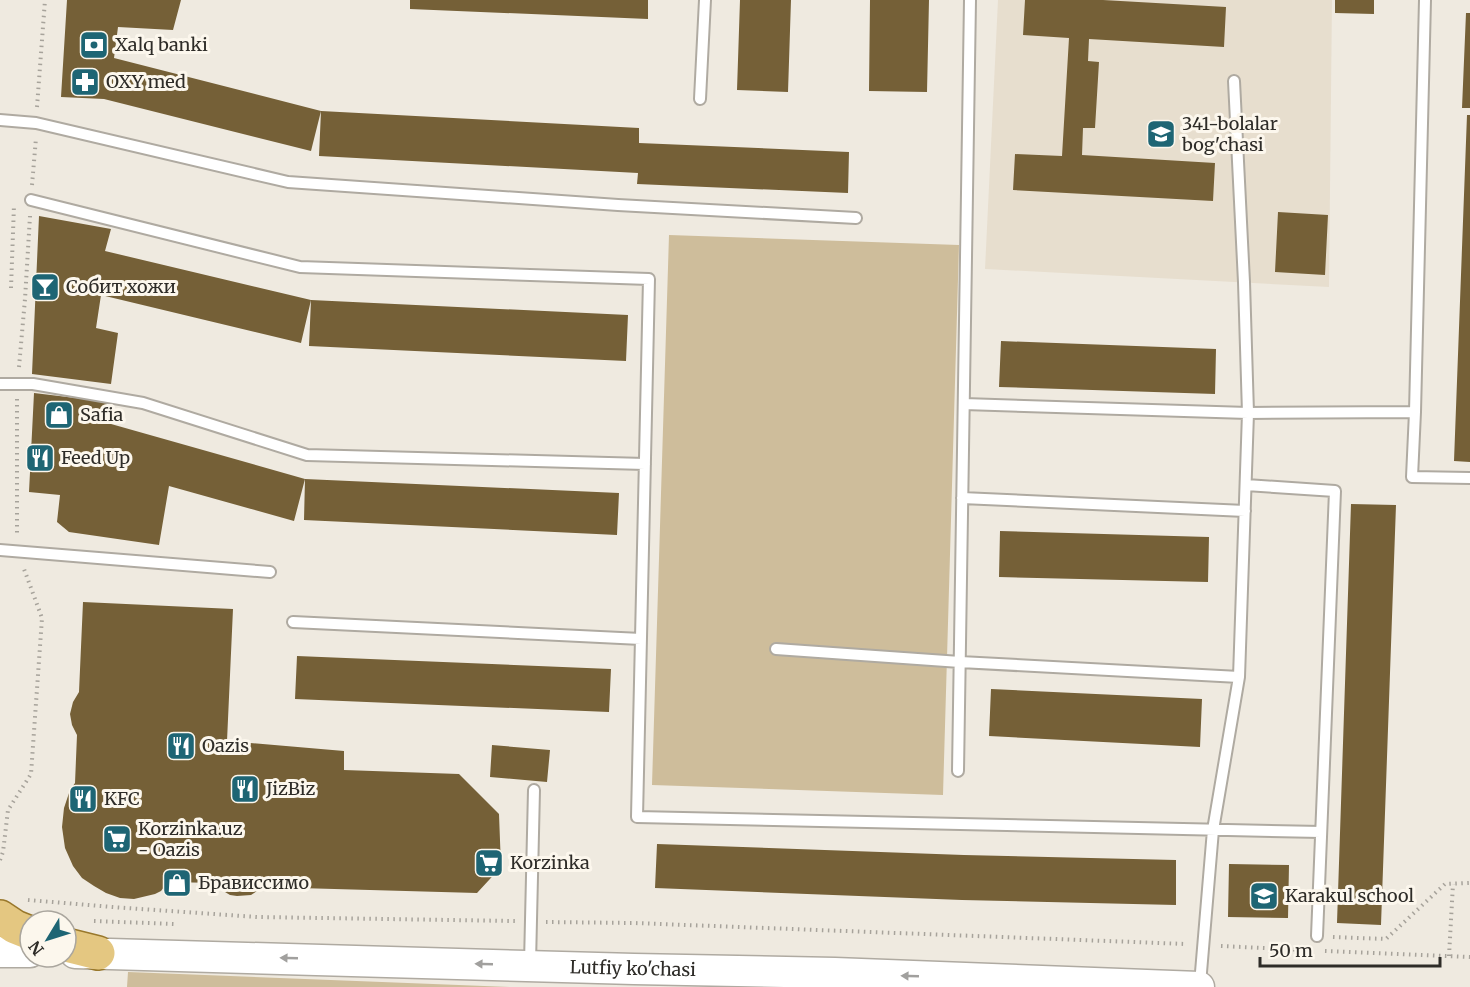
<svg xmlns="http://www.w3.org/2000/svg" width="1470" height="987" font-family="Merriweather,serif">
<rect width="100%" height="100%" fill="#efeae0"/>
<path fill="#e7dece" d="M998,0H1332L1329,287L985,269Z"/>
<path fill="#cebd9b" d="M669,235L959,245L943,795L652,785Z
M128,972L510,987H127Z"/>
<path fill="#756037" d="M67,0H181L173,30L118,27L114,58L321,111L311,151L104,99L61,97Z
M410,0H648V19L410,9Z
M740,0H791L788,92L737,90Z
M870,0H929L927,92L869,91Z
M1025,0H1103L1226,7L1224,47L1089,39L1088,61L1099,62L1095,128H1083L1082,155L1215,163L1213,201L1013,190L1015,154L1062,156L1069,38L1023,35Z
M1335,0H1374V14L1335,13Z
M1466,13H1470V108H1462Z
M321,111L639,128V143L849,152L848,193L637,184L638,173L319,156Z
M1467,115H1470V462L1454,461Z
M1278,212L1328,215L1325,275L1275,272Z
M39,216L111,229L105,251L311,300L628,315L626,361L309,346L311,300L301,343L101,295L96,328L118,333L111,384L32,374Z
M1001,341L1216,349L1215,394L999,387Z
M34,393L109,402L104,422L305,479L294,521L169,486L159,545L69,532L57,522L60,495L29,492Z
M305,479L619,493L617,535L304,520Z
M1351,504L1396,505L1381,925L1337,923Z
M1000,531L1209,537L1208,582L999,577Z
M83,602L233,609L227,741L344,751V770L459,774L499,814L501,867L477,893L263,887L251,895L237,896L230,895L225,892L217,883L168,882L161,891L155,894L134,899L120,898L106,893L94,886L82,878L73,866L65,848L62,827L64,808L70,790L75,783L77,735L72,725L70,714L73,702L79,692Z
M297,656L611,669L609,712L295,699Z
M991,689L1202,699L1200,747L989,736Z
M492,745L550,750L547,782L490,777Z
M657,844L964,855L1176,860V905L962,900L655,888Z
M1229,864L1289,865L1288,918L1228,917Z"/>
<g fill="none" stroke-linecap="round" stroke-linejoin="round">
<g stroke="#afaaa1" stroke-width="14">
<path id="service" d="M700,99L705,0
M0,120L36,123L288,182L618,205L856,218
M31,200L300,267L649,279L637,817L1321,832
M0,384H33L143,403L307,455L645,464
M964,404L1248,413L1244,282L1234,81
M1415,412L1425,0
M1246,485L1335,491L1317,936
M962,498L1245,511
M0,550L270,572
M293,622L641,639
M776,649L960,662L1239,677
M958,771L970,0
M530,963L534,790
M1200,984L1213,830L1239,677L1248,413L1415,412L1412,477L1470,478"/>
</g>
<g stroke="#afaaa1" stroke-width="33">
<g id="secondary">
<path d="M0,952H30"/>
<path id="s1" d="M75,953L634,969L835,973L1199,987"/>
</g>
</g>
<g stroke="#99782b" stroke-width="36">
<path id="primary" d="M0,917L15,927L30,933
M66,945L98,953"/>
</g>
<path stroke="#a7a39b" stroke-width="4" stroke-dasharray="1.5 4.5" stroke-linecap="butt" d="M37,107L45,0
M32,185L36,138
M11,288L14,205
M19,367L25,299L30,216
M17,399V535
M0,860L3,852L8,810L31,774L42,618L24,569
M28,900L112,907L257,917L515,921
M94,921L174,924
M546,922L634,923L1186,944
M1333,937L1386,939L1445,884L1470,883
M1221,946L1306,950
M1325,951L1470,957
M1449,956L1453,884"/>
<use href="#service" stroke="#fff" stroke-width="10"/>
<use href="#secondary" stroke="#fff" stroke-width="30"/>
<use href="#primary" stroke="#e4c781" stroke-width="33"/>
</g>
<defs><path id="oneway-solid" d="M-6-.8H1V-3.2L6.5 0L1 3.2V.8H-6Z" transform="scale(1.5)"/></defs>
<g fill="#a1a09e">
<use href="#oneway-solid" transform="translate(289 958) rotate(-178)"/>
<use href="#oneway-solid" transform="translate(484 964) rotate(-178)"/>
<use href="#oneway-solid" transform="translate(910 976) rotate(-178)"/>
</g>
<defs>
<g id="bank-square" transform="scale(1.5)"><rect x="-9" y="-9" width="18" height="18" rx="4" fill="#1e6574" stroke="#fcf7ed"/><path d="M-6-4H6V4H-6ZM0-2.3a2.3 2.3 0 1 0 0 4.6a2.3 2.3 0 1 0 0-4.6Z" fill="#fff"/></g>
<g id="pharmacy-square" transform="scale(1.5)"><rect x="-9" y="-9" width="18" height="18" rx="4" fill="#1e6574" stroke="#fcf7ed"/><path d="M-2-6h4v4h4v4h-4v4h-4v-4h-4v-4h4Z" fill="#fff"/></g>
<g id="school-square" transform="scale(1.5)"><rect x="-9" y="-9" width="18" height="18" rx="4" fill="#1e6574" stroke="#fcf7ed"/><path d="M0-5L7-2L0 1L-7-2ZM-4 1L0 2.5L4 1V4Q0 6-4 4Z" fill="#fff"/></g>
<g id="bar-square" transform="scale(1.5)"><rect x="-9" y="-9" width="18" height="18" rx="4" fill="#1e6574" stroke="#fcf7ed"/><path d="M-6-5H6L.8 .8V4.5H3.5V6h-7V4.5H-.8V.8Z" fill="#fff"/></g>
<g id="shop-square" transform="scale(1.5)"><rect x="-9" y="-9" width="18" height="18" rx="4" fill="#1e6574" stroke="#fcf7ed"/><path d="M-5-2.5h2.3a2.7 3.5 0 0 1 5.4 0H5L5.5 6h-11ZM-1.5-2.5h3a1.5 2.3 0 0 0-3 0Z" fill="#fff"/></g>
<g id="restaurant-square" transform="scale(1.5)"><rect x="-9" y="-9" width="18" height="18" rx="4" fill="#1e6574" stroke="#fcf7ed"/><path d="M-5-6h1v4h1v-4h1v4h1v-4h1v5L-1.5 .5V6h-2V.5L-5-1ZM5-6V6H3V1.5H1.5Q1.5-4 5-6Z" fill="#fff"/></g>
<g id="supermarket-square" transform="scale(1.5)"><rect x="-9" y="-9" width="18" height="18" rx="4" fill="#1e6574" stroke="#fcf7ed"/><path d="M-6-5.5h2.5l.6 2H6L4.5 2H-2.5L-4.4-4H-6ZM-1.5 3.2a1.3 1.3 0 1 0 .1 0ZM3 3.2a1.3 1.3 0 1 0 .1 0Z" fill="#fff"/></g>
</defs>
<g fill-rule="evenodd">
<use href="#bank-square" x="94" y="45"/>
<use href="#pharmacy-square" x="85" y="82"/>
<use href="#school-square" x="1161" y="134"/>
<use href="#bar-square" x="45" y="287"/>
<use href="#shop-square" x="59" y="415"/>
<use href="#restaurant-square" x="40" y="458"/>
<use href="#restaurant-square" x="181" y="746"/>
<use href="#restaurant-square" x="245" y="789"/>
<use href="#restaurant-square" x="83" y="799"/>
<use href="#supermarket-square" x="117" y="839"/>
<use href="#supermarket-square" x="489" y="863"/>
<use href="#shop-square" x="177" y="883"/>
<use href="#school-square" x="1264" y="896"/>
</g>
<g text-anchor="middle" stroke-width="6" stroke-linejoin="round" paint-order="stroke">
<g font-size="18" fill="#2e2c28" stroke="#fcf7ed" text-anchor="start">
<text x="115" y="51">Xalq banki</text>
<text x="106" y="88">OXY med</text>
<text x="1182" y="130">341-bolalar<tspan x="1182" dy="21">bog'chasi</tspan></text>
<text x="66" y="293">Собит хожи</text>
<text x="80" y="421">Safia</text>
<text x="61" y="464">Feed Up</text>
<text x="202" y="752">Oazis</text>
<text x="266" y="795">JizBiz</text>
<text x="104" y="805">KFC</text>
<text x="138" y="835">Korzinka.uz<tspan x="138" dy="21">- Oazis</tspan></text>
<text x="510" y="869">Korzinka</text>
<text x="198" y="889">Брависсимо</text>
<text x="1285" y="902">Karakul school</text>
</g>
<g font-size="18" fill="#2e2c28" stroke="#fcf7ed">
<text dy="6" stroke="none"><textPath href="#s1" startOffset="558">Lutfiy ko'chasi</textPath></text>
</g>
</g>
<g transform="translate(48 939) rotate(232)"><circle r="28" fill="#fcf7ed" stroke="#aaa69e" stroke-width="1.5"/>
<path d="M0-4.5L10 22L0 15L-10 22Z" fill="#1e6574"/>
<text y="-9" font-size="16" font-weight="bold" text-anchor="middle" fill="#2e2c28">N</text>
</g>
<path d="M1260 957v9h180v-9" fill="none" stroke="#2e2c28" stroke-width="3"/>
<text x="1269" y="957" font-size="18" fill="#2e2c28" stroke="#fcf7ed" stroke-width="4.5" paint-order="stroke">50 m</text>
</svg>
